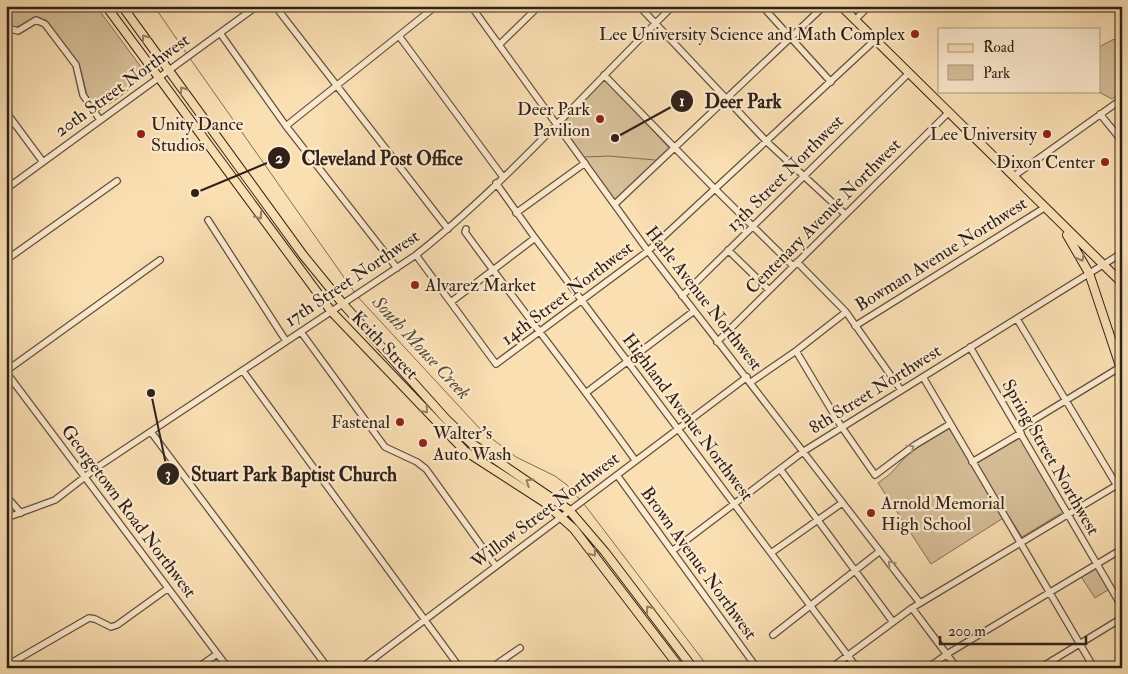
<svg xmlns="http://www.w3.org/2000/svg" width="1128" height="674" font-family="'IM FELL Double Pica',serif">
<rect width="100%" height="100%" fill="#fadfb3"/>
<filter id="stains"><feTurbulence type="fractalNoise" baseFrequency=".004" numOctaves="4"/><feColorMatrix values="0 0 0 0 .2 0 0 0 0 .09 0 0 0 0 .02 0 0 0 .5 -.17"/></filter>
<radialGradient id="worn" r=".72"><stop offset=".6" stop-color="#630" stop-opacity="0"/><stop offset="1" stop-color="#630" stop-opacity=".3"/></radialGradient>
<path fill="#d7bf99" stroke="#837058" d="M6,6H96L141,67C144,84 111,102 99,111L87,95L80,67L46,20L34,18L20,27H13L6,20Z
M1122,38V92L1112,99L1097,91H1099V47L1112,40Z
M606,80L669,148L616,199L612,197L561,125L603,81Z
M949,428L972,466L1020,438L1063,512L1022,537L1008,515L931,564L878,483L890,474L909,453Z
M1097,564L1111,588L1095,598L1080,575Z"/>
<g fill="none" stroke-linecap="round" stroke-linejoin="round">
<path stroke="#7f6c55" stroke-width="1" d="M154,6L187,54
M189,57L355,293
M585,157L609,156L655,160
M357,296L482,431L516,457L555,476L567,485L581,501
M584,504L709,668"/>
<g stroke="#62503f" stroke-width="8">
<path id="minor" d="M275,6L448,229
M471,6L648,251L920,603
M639,6L767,142L845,214
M762,6L831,82
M855,20L869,6
M6,24L11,29L18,31L36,20L45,24L76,65L83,95L100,120
M220,33L286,126L397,268
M399,36L503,177
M499,45L539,6
M604,75L712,186L793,266
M6,112L43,162
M1100,114L1122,141
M286,126L436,6
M1014,176L1122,99
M496,183L535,238L857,668
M6,189L257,6
M615,204L824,6
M516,213L585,163
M208,220L286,341
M466,229L465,232C521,309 580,383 635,460
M728,250L769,290
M416,255L496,364L648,251L875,40
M6,260L117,181
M797,262L846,312L901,390
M682,296L909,73
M451,302L535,238
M1017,319L1122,494
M855,326L1044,208
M301,332L385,447L417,462L426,469L496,566
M717,342L949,112
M970,347L1122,607
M796,351L841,426L875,475L915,445L950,424
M6,371L160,260
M243,371L460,668
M6,372L228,668
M923,377L1094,668
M751,382L796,351L846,312
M587,392L694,311
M1019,429L1122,366
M151,432L328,668
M972,462L1021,433
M780,469L893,622
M617,475L757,668
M6,496L21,513
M6,518L55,500L99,466L416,255C509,181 588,89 673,6
M672,551L804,451L1122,253
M771,553L842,503
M912,608L957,668
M773,635L880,551
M6,666L89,618L95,619L111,627L117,625L167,589
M197,668L217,654
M361,668L747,377
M491,668L520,648
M831,668L912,608L1122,482
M928,668L947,654L1122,549
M1040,668L1122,618"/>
</g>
<g stroke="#2f2118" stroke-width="10">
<path id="major" d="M106,6L331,311L465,451L544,502L574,529L680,668
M122,6L303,255L343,304L446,419L471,443L569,510L605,552L693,668
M841,6L1122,283
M1067,235L1089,273L1122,372"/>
</g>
<use href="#minor" stroke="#fceace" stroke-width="5.5"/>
<use href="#major" stroke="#fadfb3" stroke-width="8"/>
</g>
<defs><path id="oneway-chevron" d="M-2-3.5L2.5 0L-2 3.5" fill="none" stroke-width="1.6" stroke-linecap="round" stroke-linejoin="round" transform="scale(1.25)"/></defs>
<g stroke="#948066">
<use href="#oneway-chevron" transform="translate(145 38) rotate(-126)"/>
<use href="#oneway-chevron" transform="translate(183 90) rotate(-126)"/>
<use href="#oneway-chevron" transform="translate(259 216) rotate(54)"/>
<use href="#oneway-chevron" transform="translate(1081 258) rotate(62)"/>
<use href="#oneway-chevron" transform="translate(425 410) rotate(48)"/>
<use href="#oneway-chevron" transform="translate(529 482) rotate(-148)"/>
<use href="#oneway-chevron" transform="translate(593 553) rotate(51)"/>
<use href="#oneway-chevron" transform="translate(649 609) rotate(-127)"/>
</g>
<g stroke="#a0907c">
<use href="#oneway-chevron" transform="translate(911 448) rotate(-35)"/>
<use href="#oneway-chevron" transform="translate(891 564) rotate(-130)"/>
</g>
<g fill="#8f2418" stroke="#fceace" stroke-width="2">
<circle cx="915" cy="34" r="5"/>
<circle cx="600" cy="119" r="5"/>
<circle cx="141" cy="134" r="5"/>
<circle cx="1047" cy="134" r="5"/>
<circle cx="1105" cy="162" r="5"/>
<circle cx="415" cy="285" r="5"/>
<circle cx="400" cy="422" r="5"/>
<circle cx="423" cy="443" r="5"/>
<circle cx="871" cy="513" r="5"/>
</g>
<g text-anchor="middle" stroke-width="4.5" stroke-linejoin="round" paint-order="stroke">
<g font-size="18" fill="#2f2118" stroke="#fceace" text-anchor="end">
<text x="905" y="40">Lee University Science and Math Complex</text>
<text x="590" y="115">Deer Park<tspan x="590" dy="21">Pavilion</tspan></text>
<text x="151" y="130" text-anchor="start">Unity Dance<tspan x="151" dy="21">Studios</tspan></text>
<text x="1037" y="140">Lee University</text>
<text x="1095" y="168">Dixon Center</text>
<text x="425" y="291" text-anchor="start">Alvarez Market</text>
<text x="390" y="428">Fastenal</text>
<text x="433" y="439" text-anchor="start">Walter's<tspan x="433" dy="21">Auto Wash</tspan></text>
<text x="881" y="509" text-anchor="start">Arnold Memorial<tspan x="881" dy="21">High School</tspan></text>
</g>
<g font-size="18" fill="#2f2118" stroke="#fceace">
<text transform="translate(122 85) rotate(-36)" y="6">20th Street Northwest</text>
<text transform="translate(785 173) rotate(-45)" y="6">13th Street Northwest</text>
<text transform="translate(823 216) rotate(-45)" y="6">Centenary Avenue Northwest</text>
<text transform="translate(941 254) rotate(-32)" y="6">Bowman Avenue Northwest</text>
<text transform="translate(352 278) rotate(-34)" y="6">17th Street Northwest</text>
<text transform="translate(567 293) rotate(-37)" y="6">14th Street Northwest</text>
<text transform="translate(704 298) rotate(52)" y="6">Harle Avenue Northwest</text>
<text transform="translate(385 345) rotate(46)" y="6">Keith Street</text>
<text transform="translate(875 389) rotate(-32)" y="6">8th Street Northwest</text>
<text transform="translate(688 417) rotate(53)" y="6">Highland Avenue Northwest</text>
<text transform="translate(1051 457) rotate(60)" y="6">Spring Street Northwest</text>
<text transform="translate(545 510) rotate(-37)" y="6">Willow Street Northwest</text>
<text transform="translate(129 511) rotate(53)" y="6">Georgetown Road Northwest</text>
<text transform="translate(699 563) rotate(54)" y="6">Brown Avenue Northwest</text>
</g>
<g font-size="19" font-style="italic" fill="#5e4d3c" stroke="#fceace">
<text transform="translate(422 347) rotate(47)" y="7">South Mouse Creek</text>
</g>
</g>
<path fill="none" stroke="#2f2118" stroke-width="2" d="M615 138L682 101M195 193L279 158M151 393L168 474"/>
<g fill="#2f2118" stroke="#fceace" stroke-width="2">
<circle cx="615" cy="138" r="5"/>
<circle cx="195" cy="193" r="5"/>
<circle cx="151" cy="393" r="5"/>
<circle cx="682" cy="101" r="12"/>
<circle cx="279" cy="158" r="12"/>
<circle cx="168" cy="474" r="12"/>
</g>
<g font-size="15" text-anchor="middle" font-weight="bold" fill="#fff">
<text x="682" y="106">1</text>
<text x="279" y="163">2</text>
<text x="168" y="479">3</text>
</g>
<g font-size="19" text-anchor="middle" font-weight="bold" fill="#2f2118" stroke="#fceace" stroke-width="4.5" stroke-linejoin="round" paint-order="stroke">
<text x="743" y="108">Deer Park</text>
<text x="382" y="165">Cleveland Post Office</text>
<text x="294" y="481">Stuart Park Baptist Church</text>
</g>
<rect width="1128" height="674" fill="none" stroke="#fadfb3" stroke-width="25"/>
<rect x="8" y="8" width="1113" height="659" fill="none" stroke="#2f2118" stroke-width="2.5"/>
<rect x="12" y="12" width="1103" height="649" fill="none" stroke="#2f2118"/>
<rect x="938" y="28" width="162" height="65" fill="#fceace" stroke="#aa9a85"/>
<rect x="948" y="44" width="25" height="8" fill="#fadfb3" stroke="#aa9a85"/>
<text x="983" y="52" font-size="15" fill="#2f2118">Road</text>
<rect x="948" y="65" width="25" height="15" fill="#d7bf99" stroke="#aa9a85"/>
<text x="983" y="78" font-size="15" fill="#2f2118">Park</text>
<path d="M940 636v8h146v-8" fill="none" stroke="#2f2118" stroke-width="2.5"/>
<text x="948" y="636" font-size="15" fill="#2f2118" stroke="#fceace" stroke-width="4" paint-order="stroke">200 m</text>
<rect width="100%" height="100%" filter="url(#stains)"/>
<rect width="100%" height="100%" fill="url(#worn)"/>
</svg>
